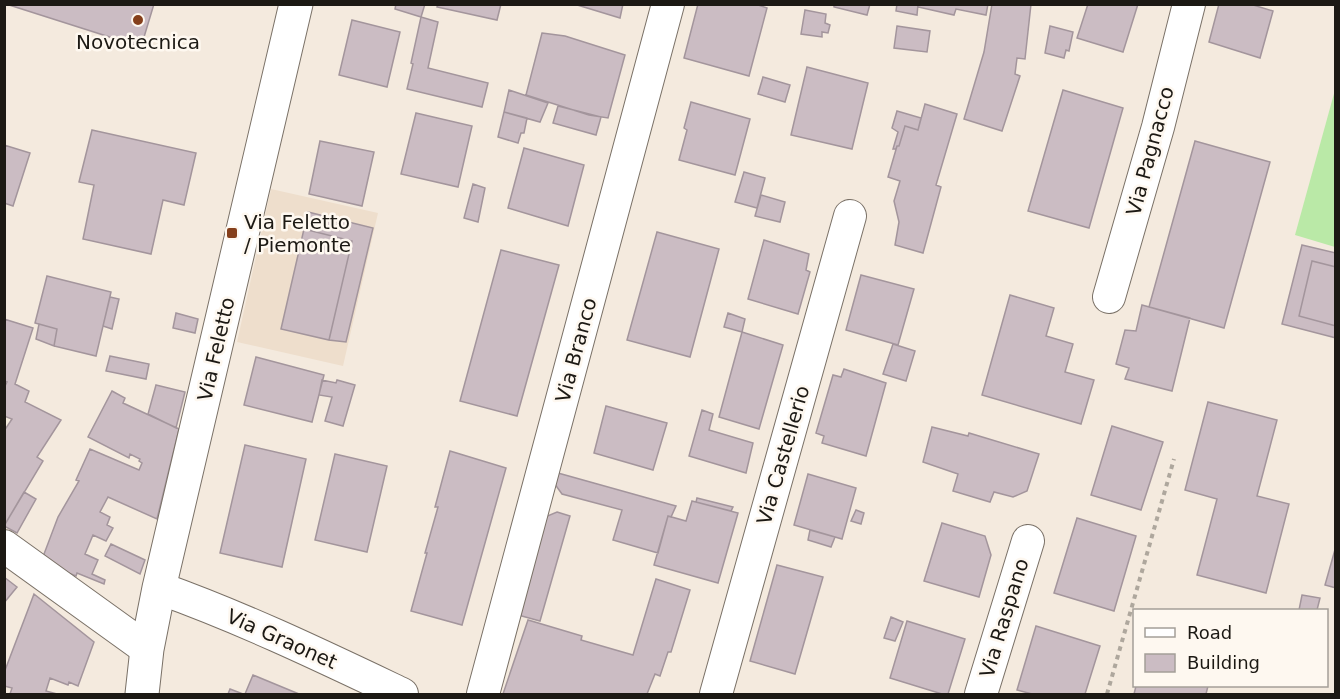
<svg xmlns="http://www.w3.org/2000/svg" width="1340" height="699" font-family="'DejaVu Sans',sans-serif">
<rect width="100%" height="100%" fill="#f4eade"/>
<path fill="#eedecc" d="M271,189L378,213L343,366L237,342Z"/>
<path fill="#bae9a7" d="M1335,90V247L1295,235Z"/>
<path fill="#cbbcc3" stroke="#a3959c" stroke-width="1.5" d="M6,4H154L141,47Z
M396,4H425L421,17L395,9Z
M438,4H501L497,20L437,7Z
M574,4H623L620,18Z
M698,4H755L767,8L749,76L684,58Z
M834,4H870L867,15L834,7Z
M897,4H918L917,15L896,11Z
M918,4H988L986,15L956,9L954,15L918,7Z
M992,4H1031L1025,59L1017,58L1015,74L1020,76L1002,131L964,119L984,52Z
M1088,4H1138L1123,52L1077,38Z
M1219,4H1250L1273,11L1260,58L1209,42Z
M805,10L826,14L825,23L830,25L828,33L822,32V37L801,34Z
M421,17L438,22L428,68L488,83L482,107L407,89L413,64L411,63Z
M352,20L400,32L387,87L339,75Z
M897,26L930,31L927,52L894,48Z
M1050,26L1073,32L1069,51L1066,50L1064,58L1045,53Z
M542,33L565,36L625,55L608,118L589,115L526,95Z
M807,67L868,83L852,149L791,135Z
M763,77L790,85L785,102L758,94Z
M509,90L548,103L540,122L504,112Z
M1063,90L1123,108L1089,228L1028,211Z
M691,102L750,119L735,175L679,160L687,130L684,128Z
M925,104L957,114L936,185L941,187L923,253L895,245L899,222L894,201L900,181L888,177L897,146H899L905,126L918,130Z
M558,106L601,117L596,135L553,123Z
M897,111L921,118L918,130L905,126L899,146H897L896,149H893L898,132L892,128Z
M504,112L527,118L524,133H521L518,143L498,137Z
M416,113L472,126L458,187L401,174Z
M92,130L196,153L184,205L163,200L151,254L83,239L94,185L79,182Z
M320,141L374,152L362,206L309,194Z
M1195,141L1270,162L1224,328L1149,307Z
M4,145L30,153L13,206L4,203Z
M524,148L584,165L568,226L508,208Z
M744,172L765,178L757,208L735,202Z
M473,184L485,188L478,222L464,218Z
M761,195L785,202L780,222L755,216Z
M308,212L373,228L346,342L329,340L352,241L304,229Z
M304,229L352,241L329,340L281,329Z
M657,232L719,249L690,357L627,340Z
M764,240L809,254L806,270L810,272L798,314L748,299Z
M1302,245L1336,253V267L1312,261L1299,316L1336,326V338L1282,324Z
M501,250L559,265L517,416L460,401Z
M1312,261L1336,267V326L1299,316Z
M861,275L914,289L898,345L846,330Z
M47,276L111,292L96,356L54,346L57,329L35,323Z
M1010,295L1054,308L1046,336L1073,344L1065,372L1094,380L1081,424L982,395Z
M110,297L119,299L112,329L103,326Z
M1142,305L1190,318L1172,391L1125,379L1129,368L1116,364L1125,330L1136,331Z
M176,313L198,319L195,333L173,328Z
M728,313L745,319L742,332L724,327Z
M4,319L33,328L15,384L29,391L25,402L61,420L37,457L43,461L4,526V431L12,419L4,416V388L7,382L4,381Z
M39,324L57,329L54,346L36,339Z
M742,332L783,345L759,429L719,417Z
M893,344L915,351L906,381L883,374Z
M110,356L149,364L146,379L106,371Z
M256,357L324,375L312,422L244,405Z
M844,369L886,383L866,456L822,443L824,436L816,433L833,375L841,377Z
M322,380L336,383L337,380L355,385L343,426L325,421L332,397L319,395Z
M156,385L185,392L176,428L148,414Z
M112,391L125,398L123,403L179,429L157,519L108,497L100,512L110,517L107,525L113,528L106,541L93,535L85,554L98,560L92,574L105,580L104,584L77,573L76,576L41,562L58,517L79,481L76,480L90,449L139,470L142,463L139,461L140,459L130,454L129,458L88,437Z
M1208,402L1277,420L1257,496L1289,504L1266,593L1197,575L1217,499L1185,490Z
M606,406L667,423L653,470L594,453Z
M702,410L713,414L709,430L753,443L746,473L689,456Z
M1112,426L1163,442L1141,510L1091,495Z
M932,427L968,436L969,433L1039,454L1027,491L1013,497L994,492L990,502L953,491L958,474L923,462Z
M245,445L306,459L282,567L220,553Z
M450,451L506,468L462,625L411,611L427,553H425L438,507H435Z
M335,454L387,466L367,552L315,540Z
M558,473L676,506L671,517L668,516L658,553L613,540L622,510L562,494L554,483Z
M808,474L856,488L842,539L794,525Z
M24,492L36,499L17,533L4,526Z
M697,498L733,507L731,511L696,502Z
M692,501L738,513L718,583L654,565L668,516L686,521Z
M856,510L864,513L861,524L851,521Z
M557,512L570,516L540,621L518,615L545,517Z
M1077,518L1136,536L1114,611L1054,593Z
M942,523L985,536L991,555L979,597L924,581Z
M810,530L835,537L831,547L808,540Z
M111,544L145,560L140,574L105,556Z
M1336,546V588L1325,585Z
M777,565L823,577L795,674L750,661Z
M4,577L17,587L4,603Z
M656,579L690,590L671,652H668L660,676L655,674L647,694H503L528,620L582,636L581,640L633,655Z
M34,594L94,642L78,686L69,682L68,685L50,678L46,691L57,694H10L12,688L4,686V673Z
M1302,595L1320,598L1317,610H1299Z
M891,617L903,622L895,641L884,638Z
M907,621L965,639L948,694H942L890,678Z
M1036,626L1100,646L1085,694H1032L1017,690Z
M253,675L299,694H245Z
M1136,686H1208L1206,694H1134Z
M230,689L243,694H228Z"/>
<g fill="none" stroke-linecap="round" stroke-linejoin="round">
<g stroke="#7a7167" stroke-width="34">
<path id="street" d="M1109,297L1158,127L1189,4
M4,546L147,649
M159,588C243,618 322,656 402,694
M483,694L668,4
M716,694L850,216
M981,694L1028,541"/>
</g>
<g stroke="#7a7167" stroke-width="35">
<path id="secondary" d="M142,694L147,649L159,588L296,4"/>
</g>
<path stroke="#aea79d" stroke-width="4" stroke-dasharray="4.5 4.5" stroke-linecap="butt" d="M1107,694L1174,459"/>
<use href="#street" stroke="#fff" stroke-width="32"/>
<use href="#secondary" stroke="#fff" stroke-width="33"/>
</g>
<g fill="#853f1b" stroke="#fef8f0" stroke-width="2">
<circle cx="138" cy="20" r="6"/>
<rect x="226" y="227" width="12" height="12" rx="3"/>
</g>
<g text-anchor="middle" stroke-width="5" stroke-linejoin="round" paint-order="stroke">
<g font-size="20" fill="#1c1914" stroke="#fef8f0">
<text x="138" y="49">Novotecnica</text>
<text x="244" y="229" text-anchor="start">Via Feletto<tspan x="244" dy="23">/ Piemonte</tspan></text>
</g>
<g font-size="20" fill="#1c1914" stroke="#fef8f0">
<text transform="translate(1150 151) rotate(-75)" y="7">Via Pagnacco</text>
<text transform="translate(216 349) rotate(-77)" y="7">Via Feletto</text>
<text transform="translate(576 350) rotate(-75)" y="7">Via Branco</text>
<text transform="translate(783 455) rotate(-74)" y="7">Via Castellerio</text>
<text transform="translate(1004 618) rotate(-73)" y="7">Via Raspano</text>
<text transform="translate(282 639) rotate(24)" y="7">Via Graonet</text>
</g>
</g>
<rect width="1340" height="699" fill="none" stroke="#1c1914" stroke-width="12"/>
<rect x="1133" y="609" width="195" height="78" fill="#fef8f0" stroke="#a49f98" stroke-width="1.5"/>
<rect x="1145" y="628" width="30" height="9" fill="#ffffff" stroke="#a49f98" stroke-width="1.5"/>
<text x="1187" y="639" font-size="18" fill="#1c1914">Road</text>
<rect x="1145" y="654" width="30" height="18" fill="#cbbcc3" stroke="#a49f98" stroke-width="1.5"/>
<text x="1187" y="669" font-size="18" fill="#1c1914">Building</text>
</svg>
